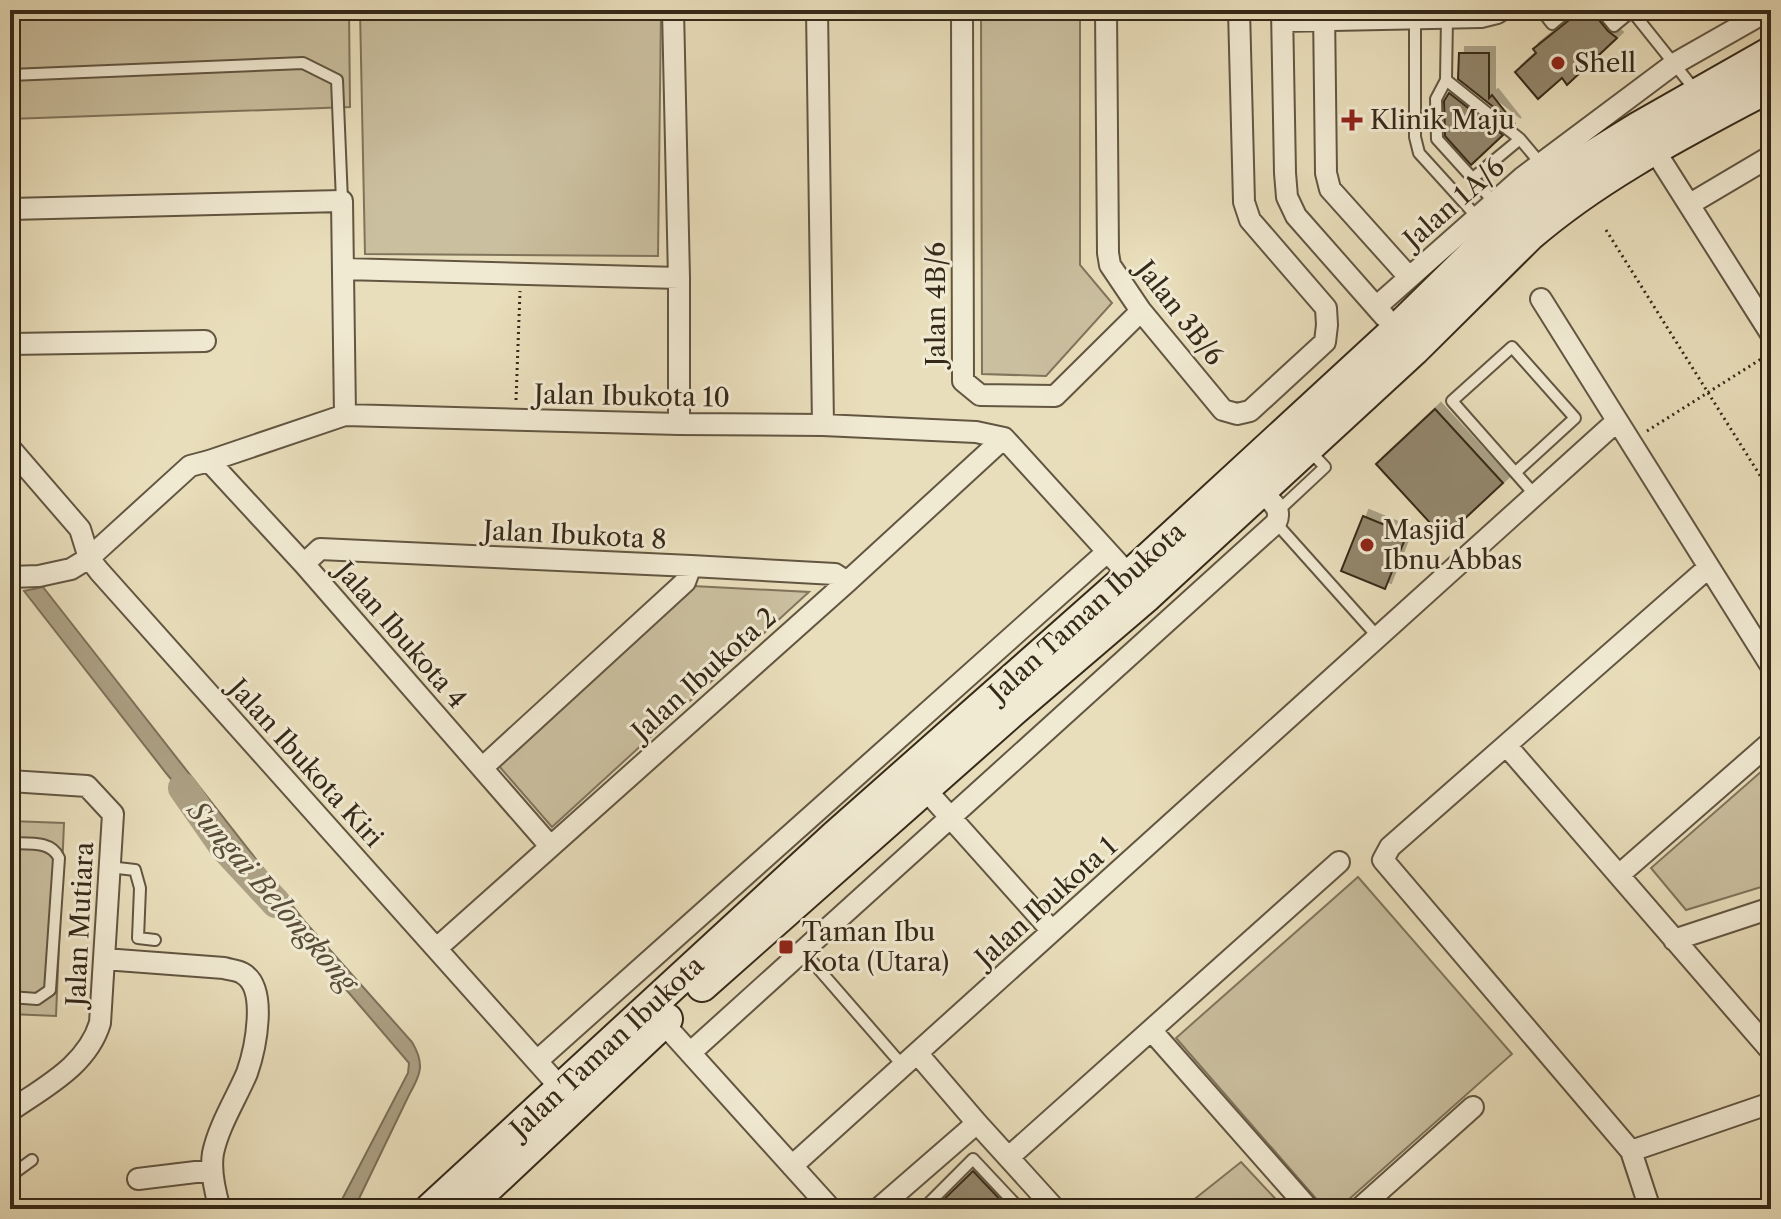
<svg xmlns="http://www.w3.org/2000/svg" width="1781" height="1219" font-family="'Libre Caslon Text',serif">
<defs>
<filter id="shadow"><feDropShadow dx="6" dy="-6" stdDeviation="0" flood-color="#0004"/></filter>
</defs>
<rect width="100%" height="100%" fill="#e9debb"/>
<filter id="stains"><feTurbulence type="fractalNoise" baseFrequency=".0025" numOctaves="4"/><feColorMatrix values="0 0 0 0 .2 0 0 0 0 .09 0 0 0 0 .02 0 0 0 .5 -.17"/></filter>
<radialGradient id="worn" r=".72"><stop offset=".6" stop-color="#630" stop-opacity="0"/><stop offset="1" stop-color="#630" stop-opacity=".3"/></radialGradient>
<path fill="#cabf9f" stroke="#80745c" stroke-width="2" d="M10,10H349L350,107L10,119Z
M360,10H661L658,256L365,254Z
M981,10H1080V265L1112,303L1046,376L982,374Z
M693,586L809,592L552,827L499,766Z
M1771,763V884L1686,910L1651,868Z
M10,821L64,823L56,1016L10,1014Z
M1358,877L1512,1054L1338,1209H1325L1176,1038Z
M1241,1162L1285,1209H1182Z"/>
<path fill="#aca084" stroke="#7c7059" stroke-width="2" d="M43,587L306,923L412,1042C425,1064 421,1074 409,1095L354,1209H337L408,1073L409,1063L295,930L166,773L24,591Z"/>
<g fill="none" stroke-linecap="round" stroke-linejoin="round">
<path stroke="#aca084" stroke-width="30" d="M183,788L224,847L276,903"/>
</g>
<path fill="#93876d" stroke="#352919" stroke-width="2" filter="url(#shadow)" d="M1578,10H1591L1608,31L1617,38L1567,85L1562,78L1538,99L1515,72L1536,53L1533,49L1574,16Z
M1459,53H1489V98L1492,95L1515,124L1458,79Z
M1449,93L1503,135L1471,165L1445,136L1444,101Z
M1435,409L1503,483L1444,538L1376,464Z
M1363,516L1407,534L1385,589L1341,571Z
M973,1171L1009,1209H934L970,1174Z"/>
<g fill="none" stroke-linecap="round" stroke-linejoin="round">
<g stroke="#625642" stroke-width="14">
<path id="service" d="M1541,10L1552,24L1569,10
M1601,10L1614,26L1632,11
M1631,10L1695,90
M1447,18L1446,80L1436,99L1437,139L1494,202
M1415,19V137L1419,153L1477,217
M10,75L303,63L337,80L342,201
M1446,80L1520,139
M1473,178L1520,139L1541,164
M1516,472L1575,418L1512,347L1452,401L1535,495
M1279,510L1325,467L1309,450
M1276,523L1378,637
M10,843C28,844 51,840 59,858L50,990L37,999L10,997
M109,867L135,870L140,888L138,938L155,940
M803,951L903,1066
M10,1176L32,1160
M923,1209L973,1159L1020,1209"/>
</g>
<g stroke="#625642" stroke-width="24">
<path id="minor" d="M673,10L679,278V424
M817,10L823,425
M962,10L963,381L980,395L1055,396L1141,311
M1106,10L1108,253L1110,265L1141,311L1223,410L1237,414L1250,411L1325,342L1327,325L1326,308L1250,220L1244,202L1239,10
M1282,10L1285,173L1287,197L1296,216L1385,317
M1324,10L1326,173L1330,189L1409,277
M1283,21L1481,17L1497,13L1502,10
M1648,140L1771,334
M1690,204L1771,156
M10,209L342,201L345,415
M344,269L679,278
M1541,299L1771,666
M1376,307L1523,177L1674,64L1769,10
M10,344L205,341
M10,448L80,529L89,558L99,571L567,1095
M209,461L304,564L550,846
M304,564L320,549L691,566L835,574L847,582
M10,577L39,576L71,569L89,558L190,466L209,461L345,415L679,424L823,425L976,432L1004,438L1137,584
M1506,745L1771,1051
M482,768L685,582L691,566
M10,781L87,786L113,814L100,1023C87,1066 44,1087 10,1111
M925,789L1052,931
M1619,875L1771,742
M1674,940L1771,908
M437,948L847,582L1004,438
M104,959L224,968C230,970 237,970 242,973C269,987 255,1050 247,1073C236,1099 219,1125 213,1153C210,1171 215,1192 220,1209
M655,1014L831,1209
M1151,1030L1309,1209
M690,1053L1276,523C1283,508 1271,502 1261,491
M917,1053L977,1123L1055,1209
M537,1061L1107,552
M1631,1151L1771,1103
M1009,1157L1339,862
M792,1166L1617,421
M138,1179L212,1170
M878,1209L977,1123
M1359,1209L1473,1107
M1650,1209L1631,1151L1383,860L1390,847L1709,567"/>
</g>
<g stroke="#352919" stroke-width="34">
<path id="secondary" d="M702,986L1015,709L1147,596L1414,350L1529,236C1602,173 1687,131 1771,86
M430,1209L835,836L1129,576L1396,330L1512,216L1542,191L1584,161L1639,127L1771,52
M465,1209L667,1019"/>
</g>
<path stroke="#352919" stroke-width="3" stroke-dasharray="2 4" stroke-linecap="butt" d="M1606,230L1771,493
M516,400L520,291
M1647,431L1769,354"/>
<use href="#service" stroke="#f1ead3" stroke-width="10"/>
<use href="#minor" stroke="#f1ead3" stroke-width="20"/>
<use href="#secondary" stroke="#f1ead3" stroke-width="30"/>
</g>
<g fill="#8f2418" stroke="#f1ead3" stroke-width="3">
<circle cx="1558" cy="63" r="8"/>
<path d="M1348 108h8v8h8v8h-8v8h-8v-8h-8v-8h8z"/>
<circle cx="1367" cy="545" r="8"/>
<rect x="778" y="939" width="16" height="16" rx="4"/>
</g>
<g text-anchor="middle" stroke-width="6" stroke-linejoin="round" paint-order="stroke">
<g font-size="26" fill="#352919" stroke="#f1ead3" text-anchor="start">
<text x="1574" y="72">Shell</text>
<text x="1370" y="129">Klinik Maju</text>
<text x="1383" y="539">Masjid<tspan x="1383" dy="30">Ibnu Abbas</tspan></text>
<text x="802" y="941">Taman Ibu<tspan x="802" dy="30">Kota (Utara)</tspan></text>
</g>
<g font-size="26" fill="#352919" stroke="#f1ead3">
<text transform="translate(1454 203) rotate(-41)" y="9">Jalan 1A/6</text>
<text transform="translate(936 304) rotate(-90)" y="9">Jalan 4B/6</text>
<text transform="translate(1180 313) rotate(52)" y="9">Jalan 3B/6</text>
<text transform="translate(632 396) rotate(1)" y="9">Jalan Ibukota 10</text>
<text transform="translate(575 535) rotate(3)" y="9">Jalan Ibukota 8</text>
<text transform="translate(1087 612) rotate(-42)" y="9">Jalan Taman Ibukota</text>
<text transform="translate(401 635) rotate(49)" y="9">Jalan Ibukota 4</text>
<text transform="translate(704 674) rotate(-42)" y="9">Jalan Ibukota 2</text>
<text transform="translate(306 763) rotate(48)" y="9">Jalan Ibukota Kiri</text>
<text transform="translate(1046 902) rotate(-42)" y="9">Jalan Ibukota 1</text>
<text transform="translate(80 924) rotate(-87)" y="9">Jalan Mutiara</text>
<text transform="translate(607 1047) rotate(-43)" y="9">Jalan Taman Ibukota</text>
</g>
<g font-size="28" font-style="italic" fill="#594d39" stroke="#f1ead3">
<text transform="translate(273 896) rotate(49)" y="10">Sungai Belongkong</text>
</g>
</g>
<rect width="1781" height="1219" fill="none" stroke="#e9debb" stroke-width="40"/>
<rect x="12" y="12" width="1757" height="1195" fill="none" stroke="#352919" stroke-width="4"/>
<rect x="20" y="20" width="1741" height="1179" fill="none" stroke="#352919" stroke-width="2"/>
<rect width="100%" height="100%" filter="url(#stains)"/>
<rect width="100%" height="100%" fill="url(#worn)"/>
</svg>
